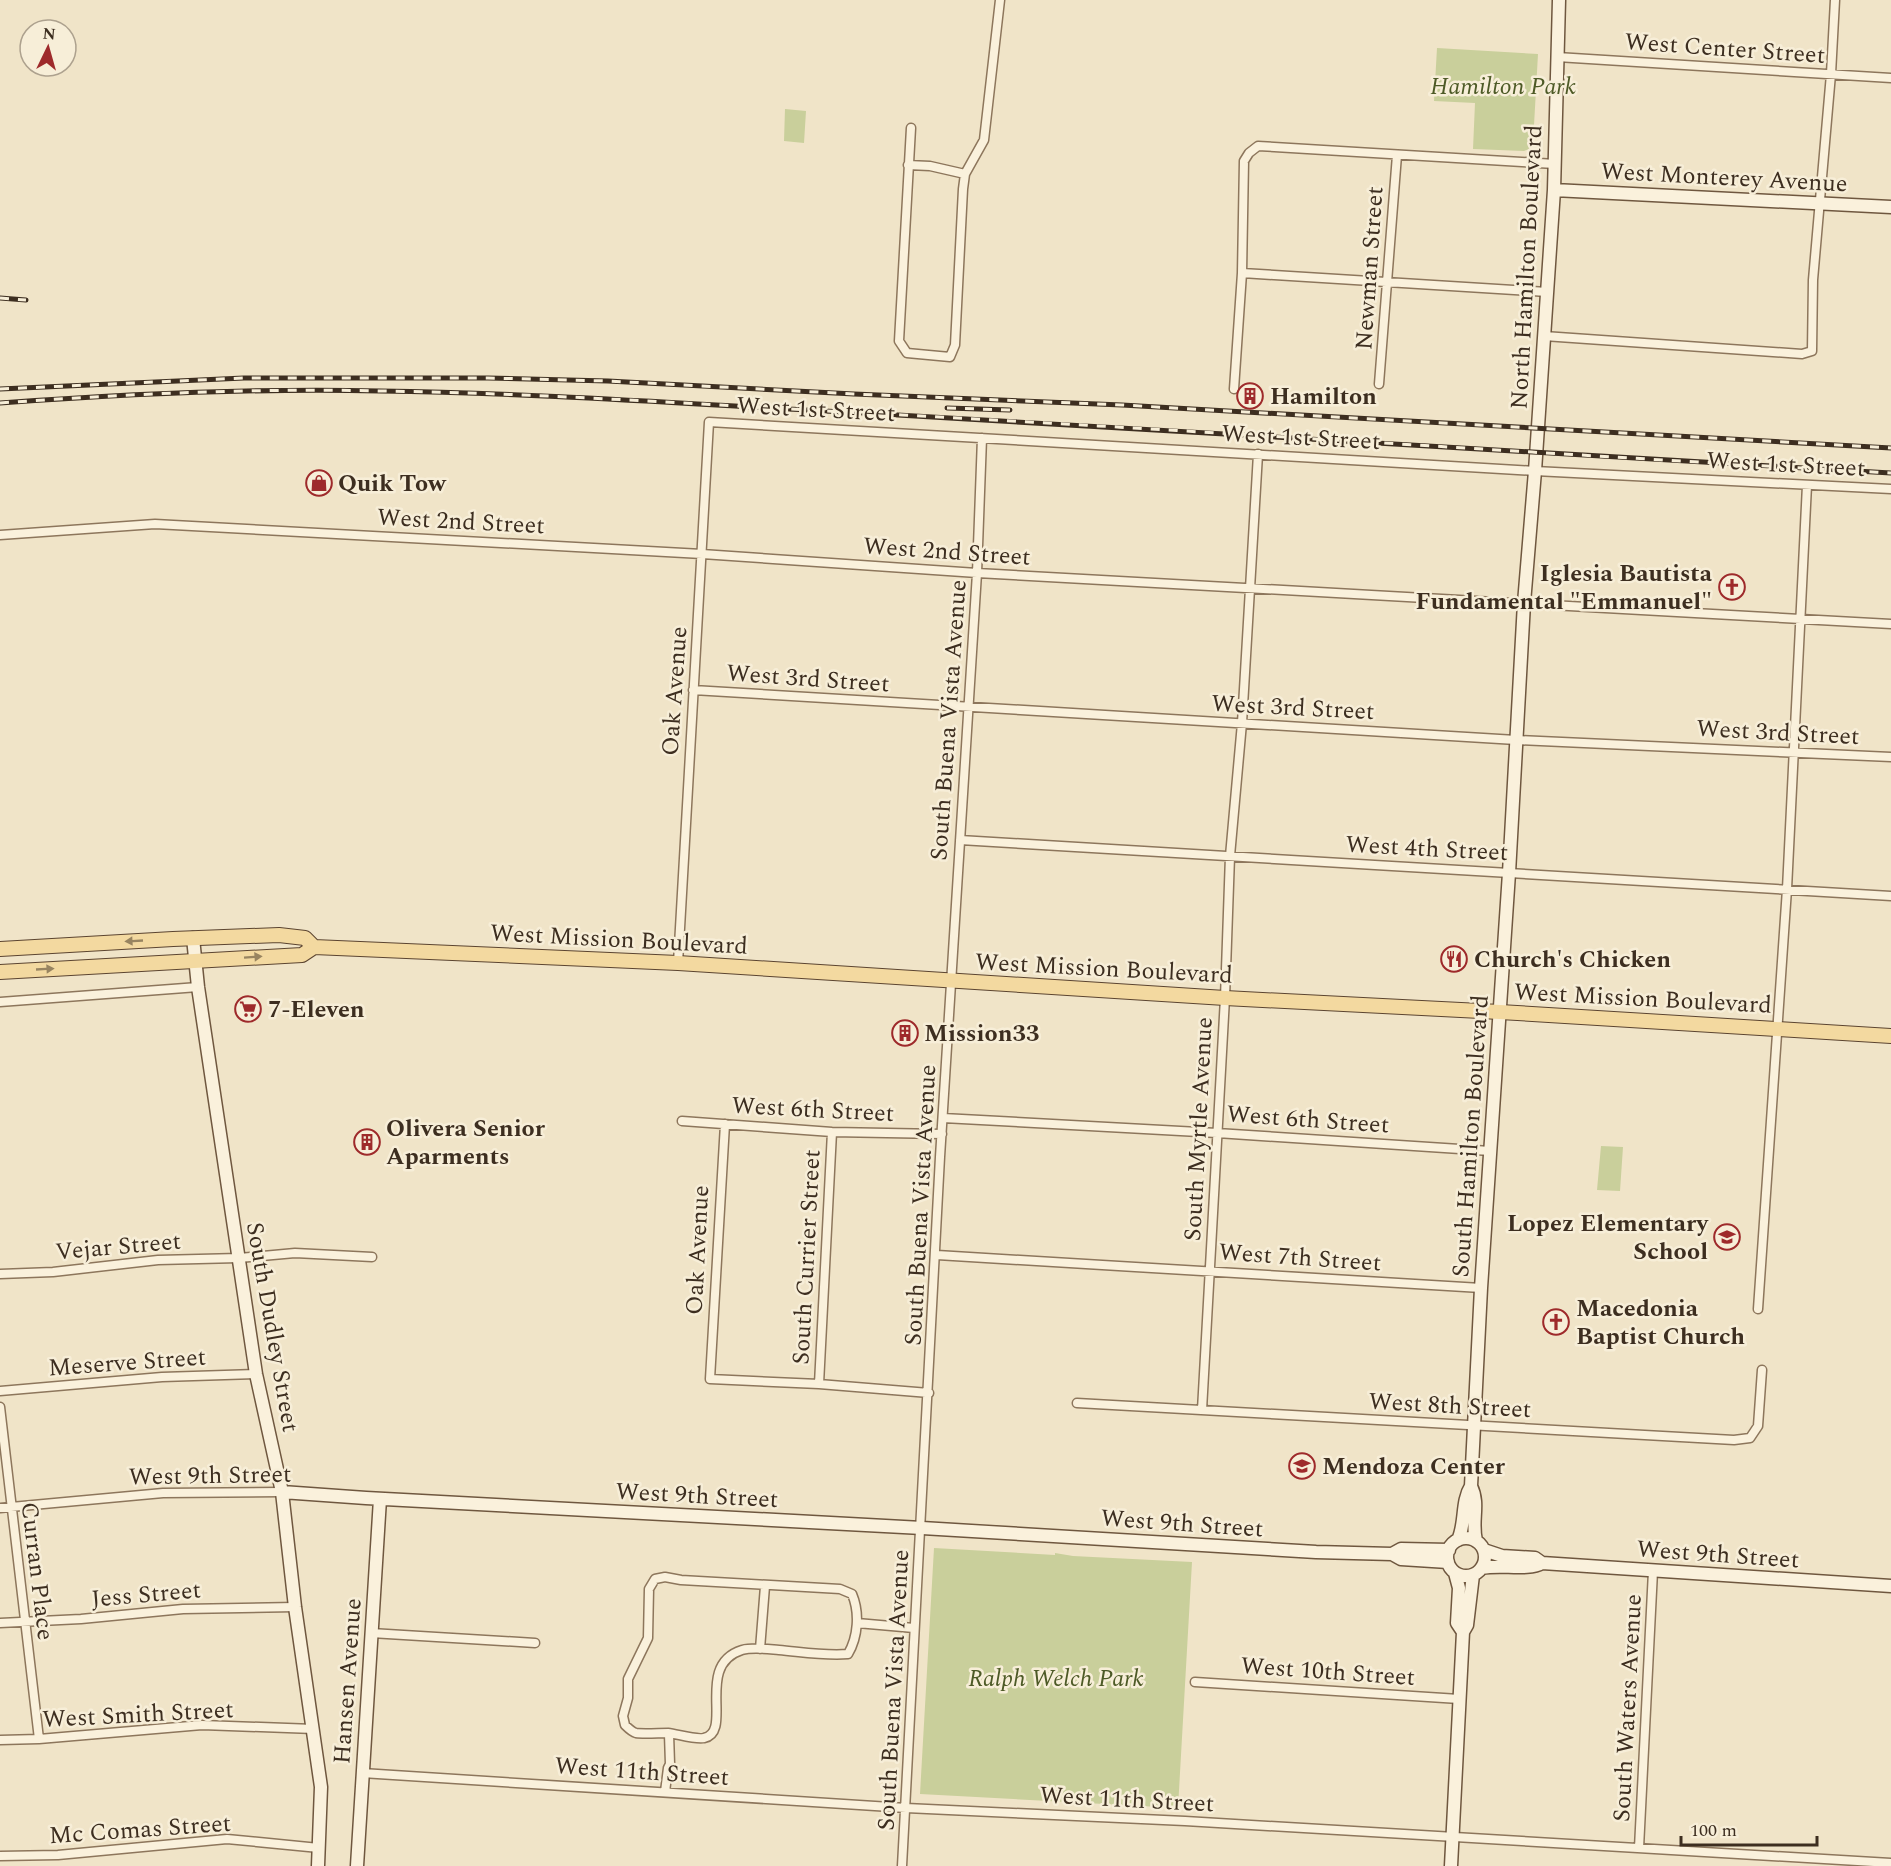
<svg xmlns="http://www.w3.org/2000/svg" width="1891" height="1866" font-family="Spectral,serif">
<rect width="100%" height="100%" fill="#f0e4c8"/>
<path fill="#c9cf9b" d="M1437,48L1538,54L1533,143L1529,149L1524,151L1473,149L1475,103L1434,101Z
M785,109L806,111L804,143L784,141Z
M1601,1146L1623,1147L1620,1191L1597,1190Z
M934,1548L1055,1555V1553L1073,1556L1192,1562L1178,1808L920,1794Z"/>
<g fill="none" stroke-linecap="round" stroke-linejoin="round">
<g stroke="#8d765c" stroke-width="11">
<path id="street" d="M1557,57L1891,78
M911,128L899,341L907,353L950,357L955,345L963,189L965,174L984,140L1000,0
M908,165L930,166L965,174
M1242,273L1547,292
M1544,336L1802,354L1812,351L1813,280L1831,74L1835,0
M1379,384L1397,155
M1234,389L1242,273L1244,161L1249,153L1258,146L1555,164
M0,535L155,524L702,554L977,573L1891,624
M693,690L1516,740L1891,757
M960,840L1891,896
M678,963L709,422L1535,471L1891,489
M0,1002L198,987
M943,1118L1217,1133L1490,1151
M682,1121L832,1132L942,1134
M725,1124L710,1379L819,1384L929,1393
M937,1255L1481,1288
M0,1274L53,1272L158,1260L239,1258L295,1253L372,1257
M1758,1309L1787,889L1807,485
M819,1384L832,1132
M0,1391L162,1377L256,1374
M1077,1403L1734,1440L1750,1438L1758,1426L1762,1370
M0,1407L39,1739
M1202,1410L1225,998L1230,856L1242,723L1258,454
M0,1508L163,1493L282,1492
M665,1577L681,1580L840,1589L852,1594C860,1613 858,1637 848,1654C825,1656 802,1652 779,1650C767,1649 753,1647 742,1650C694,1665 734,1732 704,1738C696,1740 677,1734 668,1733C659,1733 643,1734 636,1733C632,1732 628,1728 625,1725L623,1716L628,1698V1679L648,1638L649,1589L655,1579Z
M0,1623L81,1619L183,1609L295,1607
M857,1623L914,1628
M371,1633L535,1643
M760,1649L765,1586
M1195,1682L1459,1699
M0,1740L39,1739L202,1725L314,1729
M362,1773L906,1808L1185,1821L1891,1863
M665,1792L668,1768L670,1764L669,1734
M1639,1848L1653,1571
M0,1856L58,1855L227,1839L319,1848
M902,1866L940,1157L977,573L982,438"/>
</g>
<g stroke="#6f573f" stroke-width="15">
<path id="secondary" d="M1554,190L1891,207
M193,938L198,987L256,1374L282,1492L295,1607L321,1787L318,1866
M282,1492L366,1498L922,1528L1316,1552L1392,1554L1401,1549L1449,1550
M1447 1557a19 19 0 1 1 38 0a19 19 0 1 1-38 0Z
M1458,1540C1466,1523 1461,1502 1471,1486
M1476,1541C1471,1520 1480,1505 1471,1486L1481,1288L1509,873L1524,603L1535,471L1554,190L1559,0
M1484,1550L1502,1556L1535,1558L1542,1563L1891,1586
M1392,1554L1401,1559L1448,1562
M1482,1568C1500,1564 1528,1571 1542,1563
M1455,1573L1459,1588L1457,1623L1463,1632
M357,1866L380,1499
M1451,1866L1463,1632L1467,1625L1473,1575"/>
</g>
<g stroke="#5b4430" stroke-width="16">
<path id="primary" d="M0,949L173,939L279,935L305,938L314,947
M0,972L302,955L314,947L678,963L1225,998L1500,1012L1891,1036"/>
</g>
<use href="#street" stroke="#faf1dc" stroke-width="8"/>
<use href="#secondary" stroke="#faf1dc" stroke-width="12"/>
<use href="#primary" stroke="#f3d9a0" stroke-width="14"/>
<g stroke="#3d2e20" stroke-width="5">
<path id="rail" d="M0,298L26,300
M0,389L244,378H488L608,381L854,394L1122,405L1891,448
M0,403C126,394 254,388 380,391C536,393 691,404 846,412C1195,430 1543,454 1891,473
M947,408L1010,410"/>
</g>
<use href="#rail" stroke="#f7eed8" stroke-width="3" stroke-dasharray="9" stroke-linecap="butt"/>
</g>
<defs><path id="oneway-solid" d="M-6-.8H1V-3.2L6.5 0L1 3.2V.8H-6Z" transform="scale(1.5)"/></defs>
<g fill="#988460">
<use href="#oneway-solid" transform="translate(134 941) rotate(177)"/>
<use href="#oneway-solid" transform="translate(253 957) rotate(-4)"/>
<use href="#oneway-solid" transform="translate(45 969) rotate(-3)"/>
</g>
<defs>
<g id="building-ring" transform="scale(1.35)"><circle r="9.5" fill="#f7eed8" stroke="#9e2a2b" stroke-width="1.5"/><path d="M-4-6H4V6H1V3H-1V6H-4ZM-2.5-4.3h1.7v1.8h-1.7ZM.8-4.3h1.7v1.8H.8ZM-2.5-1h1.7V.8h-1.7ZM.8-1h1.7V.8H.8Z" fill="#9e2a2b"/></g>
<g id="shop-ring" transform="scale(1.35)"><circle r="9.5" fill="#f7eed8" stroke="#9e2a2b" stroke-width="1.5"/><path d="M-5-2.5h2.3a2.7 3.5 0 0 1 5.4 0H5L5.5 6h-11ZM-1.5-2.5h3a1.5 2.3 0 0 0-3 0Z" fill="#9e2a2b"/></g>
<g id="church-ring" transform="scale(1.35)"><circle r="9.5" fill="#f7eed8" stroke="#9e2a2b" stroke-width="1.5"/><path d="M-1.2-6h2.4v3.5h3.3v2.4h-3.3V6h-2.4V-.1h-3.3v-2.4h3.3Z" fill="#9e2a2b"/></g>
<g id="restaurant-ring" transform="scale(1.35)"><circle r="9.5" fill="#f7eed8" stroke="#9e2a2b" stroke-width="1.5"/><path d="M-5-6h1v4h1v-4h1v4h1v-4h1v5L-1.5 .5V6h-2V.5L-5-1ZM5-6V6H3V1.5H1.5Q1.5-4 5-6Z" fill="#9e2a2b"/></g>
<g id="supermarket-ring" transform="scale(1.35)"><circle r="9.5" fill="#f7eed8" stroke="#9e2a2b" stroke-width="1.5"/><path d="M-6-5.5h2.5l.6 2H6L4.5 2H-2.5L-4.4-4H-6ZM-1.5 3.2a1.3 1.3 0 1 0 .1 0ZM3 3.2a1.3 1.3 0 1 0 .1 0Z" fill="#9e2a2b"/></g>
<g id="school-ring" transform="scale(1.35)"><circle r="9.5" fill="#f7eed8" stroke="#9e2a2b" stroke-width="1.5"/><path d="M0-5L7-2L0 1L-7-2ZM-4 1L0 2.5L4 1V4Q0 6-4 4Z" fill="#9e2a2b"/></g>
</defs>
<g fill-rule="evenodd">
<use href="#building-ring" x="1250" y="396"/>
<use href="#shop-ring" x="319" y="483"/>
<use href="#church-ring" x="1732" y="587"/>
<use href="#restaurant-ring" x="1454" y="959"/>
<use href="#supermarket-ring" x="248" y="1009"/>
<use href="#building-ring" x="905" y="1033"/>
<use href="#building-ring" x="367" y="1142"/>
<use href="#school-ring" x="1727" y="1237"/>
<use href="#church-ring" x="1556" y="1322"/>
<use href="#school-ring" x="1302" y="1466"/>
</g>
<g text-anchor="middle" stroke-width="5" stroke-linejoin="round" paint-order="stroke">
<g font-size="24" fill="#3d2e20" stroke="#f7eed8">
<text transform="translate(1725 48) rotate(4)" y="8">West Center Street</text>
<text transform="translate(1724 177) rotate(3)" y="8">West Monterey Avenue</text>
<text transform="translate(1526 267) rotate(-87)" y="8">North Hamilton Boulevard</text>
<text transform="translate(1369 268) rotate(-86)" y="8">Newman Street</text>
<text transform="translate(816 409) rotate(3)" y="8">West 1st Street</text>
<text transform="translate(1301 437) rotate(3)" y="8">West 1st Street</text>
<text transform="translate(1786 464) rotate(3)" y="8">West 1st Street</text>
<text transform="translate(461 521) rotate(3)" y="8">West 2nd Street</text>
<text transform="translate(947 551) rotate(4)" y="8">West 2nd Street</text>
<text transform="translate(808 678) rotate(4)" y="8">West 3rd Street</text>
<text transform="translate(674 691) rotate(-86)" y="8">Oak Avenue</text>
<text transform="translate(1293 707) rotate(3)" y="8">West 3rd Street</text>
<text transform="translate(948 720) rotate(-86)" y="8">South Buena Vista Avenue</text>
<text transform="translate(1778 732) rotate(3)" y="8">West 3rd Street</text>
<text transform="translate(1427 848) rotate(3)" y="8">West 4th Street</text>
<text transform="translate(619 939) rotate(3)" y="8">West Mission Boulevard</text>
<text transform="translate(1104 968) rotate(3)" y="8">West Mission Boulevard</text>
<text transform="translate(1643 998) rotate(3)" y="8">West Mission Boulevard</text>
<text transform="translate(813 1109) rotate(3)" y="8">West 6th Street</text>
<text transform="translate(1308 1119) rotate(4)" y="8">West 6th Street</text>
<text transform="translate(1198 1129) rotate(-87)" y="8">South Myrtle Avenue</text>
<text transform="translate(1470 1136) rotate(-86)" y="8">South Hamilton Boulevard</text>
<text transform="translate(920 1205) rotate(-87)" y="8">South Buena Vista Avenue</text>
<text transform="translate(118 1246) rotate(-5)" y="8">Vejar Street</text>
<text transform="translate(697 1250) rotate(-87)" y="8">Oak Avenue</text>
<text transform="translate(806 1257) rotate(-87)" y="8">South Currier Street</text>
<text transform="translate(1300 1257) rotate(4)" y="8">West 7th Street</text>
<text transform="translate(273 1327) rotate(80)" y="8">South Dudley Street</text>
<text transform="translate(127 1362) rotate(-4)" y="8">Meserve Street</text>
<text transform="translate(1450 1405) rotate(3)" y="8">West 8th Street</text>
<text transform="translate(210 1475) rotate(-1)" y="8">West 9th Street</text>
<text transform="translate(697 1495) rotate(3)" y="8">West 9th Street</text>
<text transform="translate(1182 1523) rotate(4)" y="8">West 9th Street</text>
<text transform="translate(1718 1554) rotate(4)" y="8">West 9th Street</text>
<text transform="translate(38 1571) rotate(83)" y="8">Curran Place</text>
<text transform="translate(146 1594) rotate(-5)" y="8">Jess Street</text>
<text transform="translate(1328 1671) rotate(4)" y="8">West 10th Street</text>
<text transform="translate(347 1681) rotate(-86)" y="8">Hansen Avenue</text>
<text transform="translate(893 1690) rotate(-87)" y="8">South Buena Vista Avenue</text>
<text transform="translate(1627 1708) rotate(-87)" y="8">South Waters Avenue</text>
<text transform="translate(138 1714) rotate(-3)" y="8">West Smith Street</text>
<text transform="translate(642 1771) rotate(4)" y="8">West 11th Street</text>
<text transform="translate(1127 1799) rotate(3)" y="8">West 11th Street</text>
<text transform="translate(140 1829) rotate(-4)" y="8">Mc Comas Street</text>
</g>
<g font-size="24" font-style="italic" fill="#4d5a26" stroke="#f7eed8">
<text x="1503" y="94">Hamilton Park</text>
<text x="1056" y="1686">Ralph Welch Park</text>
</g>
<g font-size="24" font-weight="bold" fill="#3d2e20" stroke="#f7eed8" text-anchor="start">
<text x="1270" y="404">Hamilton</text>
<text x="338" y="491">Quik Tow</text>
<text x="1712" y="581" text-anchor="end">Iglesia Bautista<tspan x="1712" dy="28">Fundamental "Emmanuel"</tspan></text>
<text x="1474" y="967">Church's Chicken</text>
<text x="268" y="1017">7-Eleven</text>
<text x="924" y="1041">Mission33</text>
<text x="386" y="1136">Olivera Senior<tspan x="386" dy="28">Aparments</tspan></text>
<text x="1708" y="1231" text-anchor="end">Lopez Elementary<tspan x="1708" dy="28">School</tspan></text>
<text x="1576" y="1316">Macedonia<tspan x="1576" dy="28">Baptist Church</tspan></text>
<text x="1322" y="1474">Mendoza Center</text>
</g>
</g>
<g transform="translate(48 48) rotate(5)"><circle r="28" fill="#f7eed8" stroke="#ada18e" stroke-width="1.5"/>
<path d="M0-4.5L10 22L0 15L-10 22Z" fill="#9e2a2b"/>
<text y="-9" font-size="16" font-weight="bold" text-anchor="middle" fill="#3d2e20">N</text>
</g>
<path d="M1681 1836v9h136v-9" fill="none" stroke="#3d2e20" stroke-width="3"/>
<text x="1690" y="1836" font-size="18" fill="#3d2e20" stroke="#f7eed8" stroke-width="4.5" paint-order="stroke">100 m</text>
</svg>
